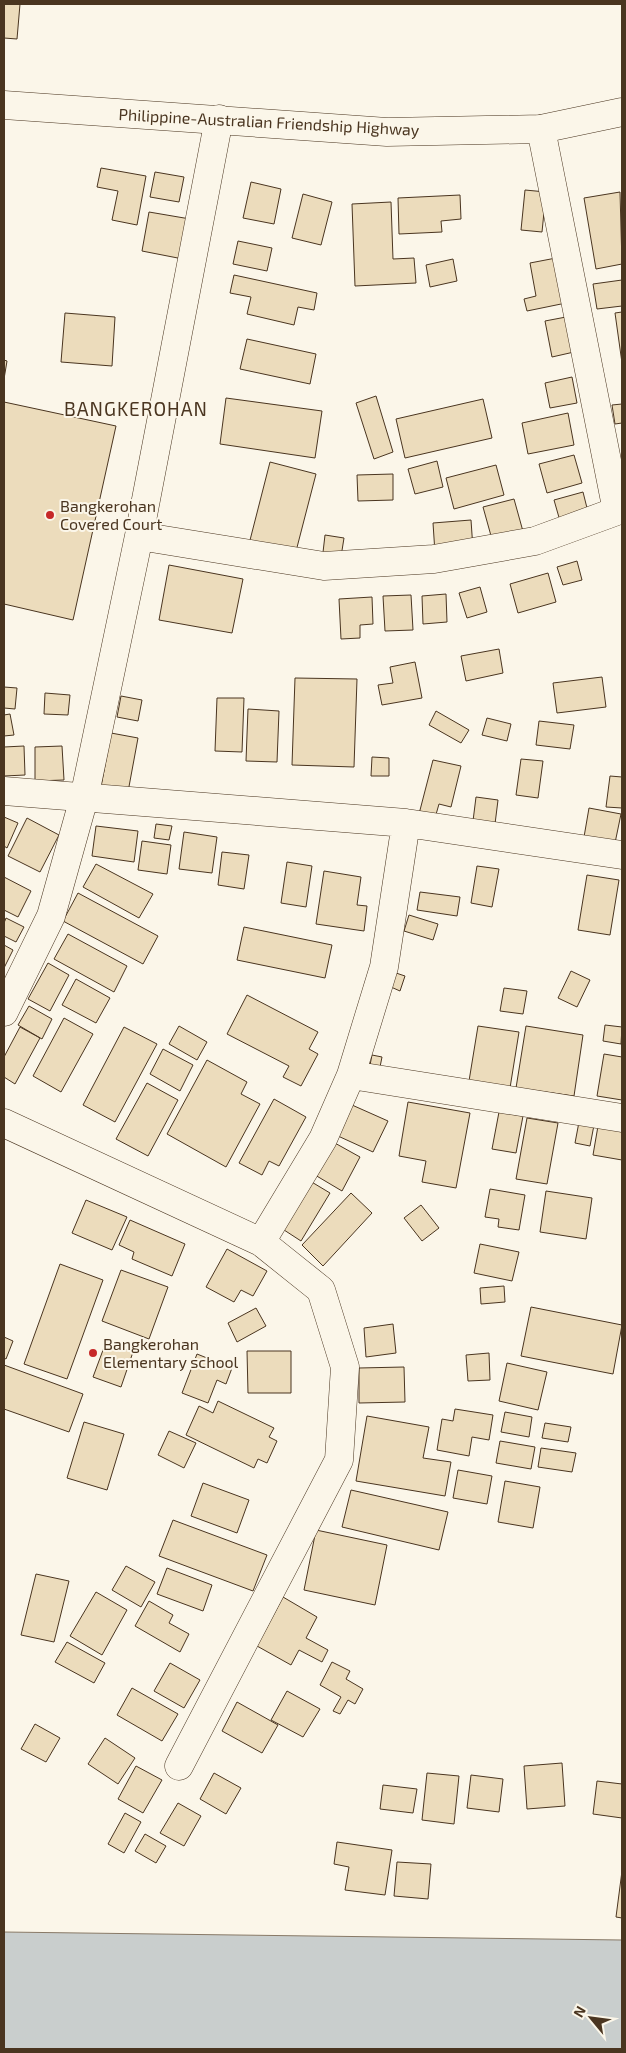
<svg xmlns="http://www.w3.org/2000/svg" width="626" height="2053" font-family="'Exo 2',sans-serif">
<rect width="100%" height="100%" fill="#fbf6e9"/>
<path fill="#c9cecd" stroke="#887966" d="M4,1932L622,1940V2049H4Z"/>
<path fill="#ecdcbc" stroke="#4a3520" d="M4,4H20L17,39L4,38Z
M101,168L146,176L137,225L112,220L118,191L97,187Z
M155,172L184,177L179,202L150,197Z
M251,182L281,189L274,224L243,218Z
M525,190L546,192L542,232L521,230Z
M620,192L622,264L596,269L584,198Z
M303,194L332,202L321,245L292,238Z
M460,195L461,219L441,221L442,232L399,234L398,198Z
M391,202L393,259L414,258L416,283L355,286L352,204Z
M149,212L196,220L188,260L142,251Z
M238,241L272,248L267,271L233,264Z
M556,258L566,303L527,311L524,299L536,296L530,263Z
M453,259L457,281L430,287L426,265Z
M234,275L317,293L314,310L298,307L294,325L247,314L251,297L230,293Z
M622,280V306L597,309L593,284Z
M622,312V363L615,313Z
M65,313L115,317L112,366L61,362Z
M566,317L574,352L552,357L545,321Z
M247,339L316,354L310,384L240,369Z
M4,360L7,361L4,379Z
M572,377L577,403L550,408L545,383Z
M376,396L393,452L374,459L356,403Z
M226,398L322,411L315,458L220,444Z
M483,399L492,438L405,458L396,419Z
M4,402L116,426L73,620L4,604Z
M622,404V423L615,424L612,405Z
M568,413L574,445L528,454L522,423Z
M574,455L582,483L547,493L539,464Z
M437,461L443,487L415,494L408,469Z
M270,462L316,474L294,559L248,548Z
M496,465L504,495L454,509L446,478Z
M393,474V500L358,501L357,475Z
M583,492L590,520L562,528L554,500Z
M514,499L524,535L493,543L483,507Z
M471,520L473,549L435,553L433,523Z
M325,535L344,538L340,563L322,561Z
M577,561L582,580L563,585L557,567Z
M169,565L243,579L232,633L159,620Z
M548,573L556,602L518,613L510,584Z
M480,587L487,612L467,618L459,593Z
M446,594L447,622L423,624L422,596Z
M411,595L413,630L385,631L383,596Z
M372,597L373,624L360,625V638L341,639L339,599Z
M499,649L503,673L466,681L461,656Z
M415,662L422,698L382,705L378,685L393,683L390,667Z
M602,677L606,707L557,713L553,683Z
M295,678L357,679L354,767L292,765Z
M4,687L17,688L15,709L4,708Z
M45,693L70,695L68,715L44,714Z
M121,696L142,700L138,721L117,717Z
M217,698H244L242,752L215,751Z
M248,709L279,711L277,762L246,761Z
M436,711L469,730L461,743L429,725Z
M10,714L14,735L4,736V715Z
M487,718L511,724L507,741L482,735Z
M539,721L574,725L570,749L536,745Z
M111,733L138,738L128,792L101,787Z
M24,746L25,775L4,776V747Z
M62,746L64,780L35,781V747Z
M372,757L389,758V776H371Z
M521,759L543,761L538,798L516,795Z
M433,760L461,766L451,807L439,804L435,818L419,814Z
M610,776L622,777V808L606,807Z
M476,797L498,800L494,832L472,829Z
M589,808L621,814L615,843L584,837Z
M4,817L18,823L7,848L4,846Z
M27,818L59,835L40,872L8,856Z
M156,824L172,826L169,840L154,838Z
M96,826L138,831L134,862L92,856Z
M184,832L217,837L212,873L179,869Z
M142,841L171,845L167,874L138,870Z
M222,852L249,855L244,889L218,885Z
M287,862L312,866L306,907L281,903Z
M96,864L153,894L139,918L83,887Z
M477,866L499,869L492,907L471,903Z
M324,871L361,877L357,905L367,906L364,931L316,924Z
M587,875L619,880L610,935L578,930Z
M4,877L31,891L18,917L4,910Z
M420,892L460,897L457,916L417,910Z
M78,893L158,936L143,964L63,921Z
M409,915L438,924L433,940L404,931Z
M6,918L24,927L16,942L4,936V923Z
M244,927L332,945L325,978L237,960Z
M68,934L127,966L114,992L54,959Z
M4,945L13,950L4,968Z
M48,963L69,975L50,1011L28,999Z
M571,971L590,980L577,1007L558,998Z
M396,973L405,976L400,991L391,987Z
M76,979L110,998L96,1023L62,1005Z
M504,988L527,991L523,1014L500,1011Z
M247,995L318,1032L309,1049L318,1054L301,1086L283,1077L289,1066L227,1034Z
M29,1006L52,1019L42,1039L18,1025Z
M64,1018L93,1034L61,1092L33,1076Z
M605,1025L622,1027L621,1044L603,1041Z
M179,1026L207,1042L197,1060L169,1044Z
M478,1026L519,1032L510,1088L469,1081Z
M526,1026L583,1035L574,1096L516,1088Z
M20,1027L40,1038L15,1084L4,1077V1057Z
M124,1027L157,1044L115,1122L83,1105Z
M163,1049L193,1065L180,1091L150,1074Z
M604,1054L622,1057V1100L597,1096Z
M372,1055L382,1057L380,1067L370,1065Z
M207,1060L247,1082L241,1094L260,1104L226,1167L167,1134Z
M147,1083L178,1100L148,1156L116,1139Z
M274,1099L306,1117L279,1166L269,1161L262,1175L239,1163Z
M408,1102L470,1113L456,1188L422,1182L426,1161L399,1156Z
M352,1105L388,1121L373,1152L338,1136Z
M499,1112L523,1116L516,1153L492,1149Z
M527,1118L558,1123L547,1184L516,1179Z
M579,1122L594,1125L590,1146L575,1143Z
M598,1126L622,1130V1160L593,1155Z
M333,1142L360,1157L342,1191L315,1175Z
M310,1181L330,1193L301,1241L281,1228Z
M490,1189L525,1195L519,1230L498,1227L499,1219L485,1217Z
M546,1191L592,1198L586,1239L540,1232Z
M351,1193L372,1213L323,1266L302,1245Z
M86,1200L127,1217L112,1250L72,1233Z
M421,1205L439,1228L422,1241L404,1218Z
M130,1220L185,1244L172,1276L132,1259L134,1252L119,1245Z
M480,1244L519,1252L512,1281L474,1273Z
M227,1249L267,1271L253,1296L241,1290L234,1302L206,1287Z
M60,1264L103,1280L67,1379L24,1364Z
M121,1270L168,1287L149,1339L102,1321Z
M504,1286L505,1302L481,1304L480,1288Z
M531,1307L622,1325L613,1374L521,1356Z
M256,1308L266,1326L237,1342L228,1323Z
M393,1324L396,1353L366,1357L364,1328Z
M4,1337L13,1341L6,1359L4,1358Z
M106,1342L133,1352L121,1387L93,1377Z
M247,1351H291V1393H248Z
M489,1353L490,1380L468,1381L466,1355Z
M197,1354L232,1368L226,1384L217,1380L208,1403L182,1393Z
M507,1363L547,1372L538,1410L499,1401Z
M4,1365L83,1394L69,1432L4,1409Z
M404,1367L405,1402L359,1403V1368Z
M218,1401L274,1428L269,1437L277,1441L267,1463L258,1459L254,1468L186,1435L199,1406L213,1413Z
M455,1409L493,1415L489,1440L472,1437L469,1456L437,1450L442,1419L453,1421Z
M505,1412L532,1417L529,1437L501,1432Z
M367,1416L429,1427L423,1458L451,1462L445,1496L356,1481Z
M84,1422L124,1434L107,1490L67,1478Z
M545,1423L571,1427L568,1442L542,1438Z
M169,1431L196,1443L184,1468L158,1455Z
M500,1441L535,1447L531,1469L496,1463Z
M541,1448L576,1453L572,1472L538,1467Z
M458,1470L492,1476L487,1504L453,1498Z
M505,1481L540,1487L533,1528L498,1522Z
M203,1483L249,1500L237,1533L191,1516Z
M351,1490L448,1512L439,1550L342,1527Z
M173,1520L267,1555L253,1591L159,1556Z
M316,1530L387,1545L375,1605L304,1590Z
M126,1566L155,1582L141,1607L112,1590Z
M167,1568L212,1585L203,1611L157,1594Z
M36,1574L69,1581L54,1642L21,1635Z
M96,1592L127,1610L102,1655L70,1636Z
M283,1597L317,1617L306,1638L328,1650L322,1662L299,1650L291,1665L257,1646Z
M149,1601L173,1615L169,1623L189,1634L180,1652L135,1626Z
M67,1642L105,1663L94,1683L55,1662Z
M332,1662L350,1671L346,1679L363,1689L355,1704L348,1700L340,1714L333,1711L341,1697L320,1685Z
M170,1663L200,1680L184,1708L154,1691Z
M132,1688L178,1714L162,1741L117,1715Z
M287,1691L320,1709L303,1737L271,1720Z
M237,1702L278,1725L262,1753L222,1731Z
M35,1724L60,1738L46,1762L21,1749Z
M105,1738L135,1758L118,1784L88,1764Z
M562,1763L565,1806L527,1809L524,1766Z
M136,1766L162,1780L143,1813L118,1799Z
M214,1773L241,1788L226,1814L200,1799Z
M427,1773L459,1776L454,1824L422,1820Z
M471,1775L503,1779L499,1812L467,1808Z
M597,1781L622,1784V1818L593,1814Z
M383,1785L417,1789L413,1813L380,1809Z
M178,1803L201,1816L184,1846L160,1833Z
M125,1813L141,1822L124,1853L108,1844Z
M145,1834L166,1846L156,1863L135,1851Z
M337,1842L392,1850L385,1895L345,1890L349,1867L334,1864Z
M397,1862L431,1864L428,1899L394,1896Z
M622,1871V1918L616,1917Z"/>
<g fill="none" stroke-linecap="round" stroke-linejoin="round">
<g stroke="#4a3520" stroke-width="29">
<path id="street" d="M139,536L324,566L434,559L535,541L617,511L541,129
M4,791L406,823L622,855
M4,1012L51,916L84,798L139,536L219,119
M351,1075L622,1118
M4,1123L261,1242L321,1290L345,1367L339,1460L179,1766
M261,1242L323,1139L351,1075L384,967L406,823"/>
</g>
<g stroke="#4a3520" stroke-width="29">
<path id="primary" d="M4,105L387,132L541,129L622,112"/>
</g>
<use href="#street" stroke="#fbf6e9" stroke-width="28"/>
<use href="#primary" stroke="#fbf6e9" stroke-width="28"/>
</g>
<g fill="#c62828" stroke="#fbf6e9" stroke-width="2">
<circle cx="50" cy="515" r="5"/>
<circle cx="93" cy="1353" r="5"/>
</g>
<g text-anchor="middle" stroke-width="4" stroke-linejoin="round" paint-order="stroke">
<g font-size="16" fill="#4a3520" stroke="#fbf6e9">
<text transform="translate(269 122) rotate(3)" y="6">Philippine-Australian Friendship Highway</text>
</g>
<g font-size="16" fill="#4a3520" stroke="#fbf6e9" text-anchor="start">
<text x="60" y="512">Bangkerohan<tspan x="60" dy="18">Covered Court</tspan></text>
<text x="103" y="1350">Bangkerohan<tspan x="103" dy="18">Elementary school</tspan></text>
</g>
<g font-size="19" letter-spacing="1" fill="#4a3520" stroke="#fbf6e9">
<text x="136" y="416">BANGKEROHAN</text>
</g>
</g>
<rect width="626" height="2053" fill="none" stroke="#4a3520" stroke-width="10"/>
<g transform="translate(591 2018) rotate(299)" stroke="#fbf6e9" stroke-width="4" paint-order="stroke">
<path d="M0-4L9 19L0 12L-9 19Z" fill="#4a3520"/>
<text y="-8" font-size="14" font-weight="bold" text-anchor="middle" fill="#4a3520">N</text>
</g>
</svg>
